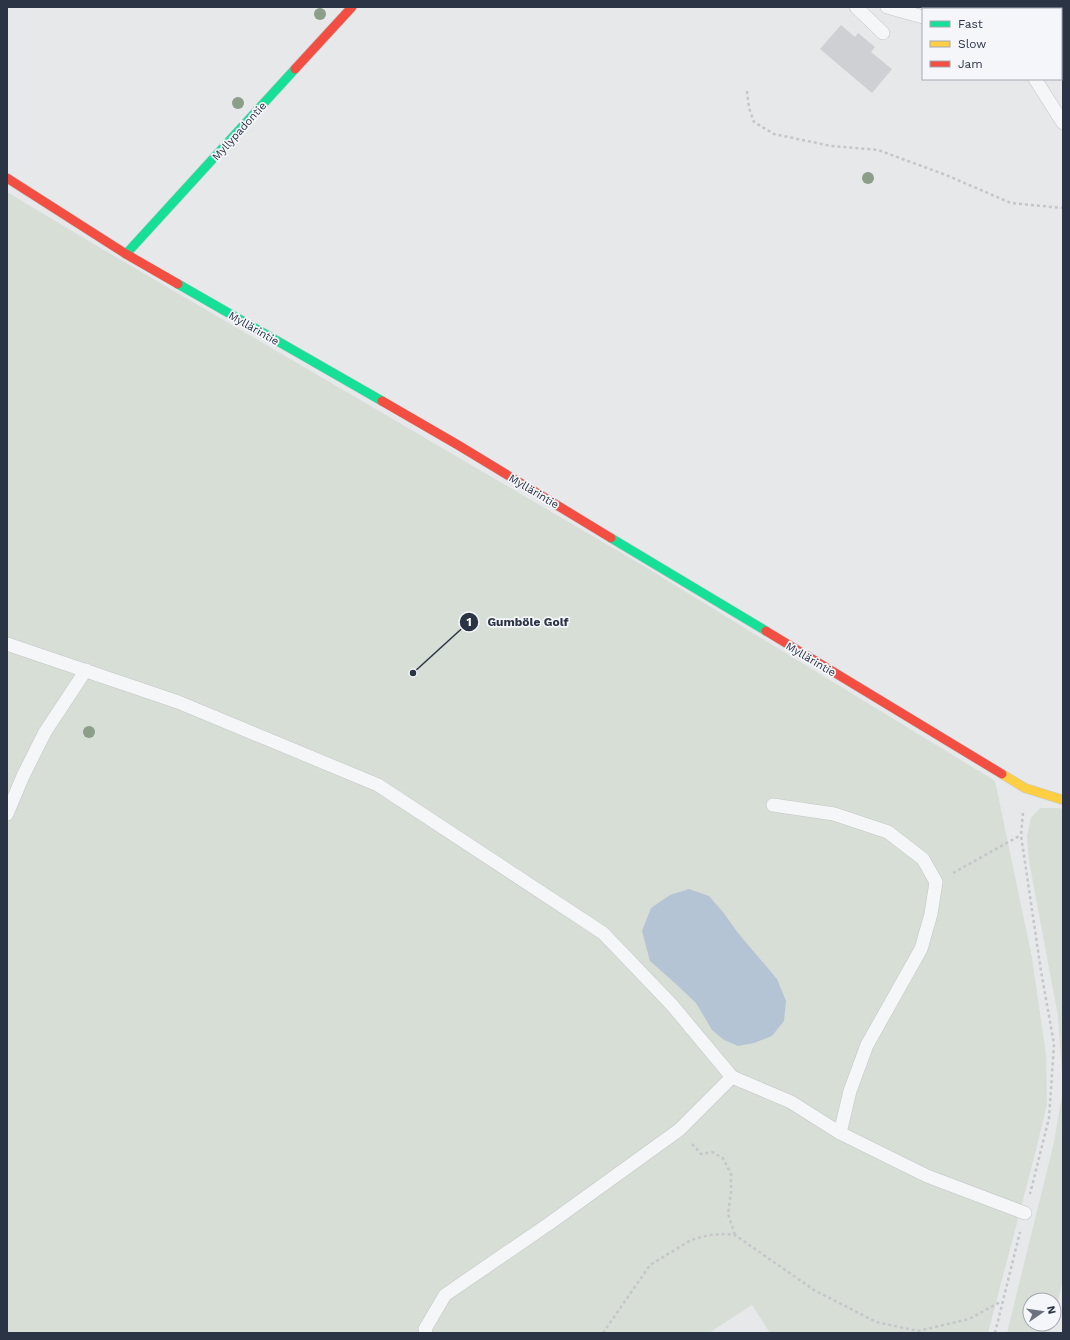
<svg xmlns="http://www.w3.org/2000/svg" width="1070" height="1340" font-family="'Work Sans',sans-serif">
<rect width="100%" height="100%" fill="#e6e8ea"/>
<path fill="#d6ded6" d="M7,192L92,243L642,565L995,781L1032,958L1046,1055L1047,1104L1035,1154L988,1333H770L752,1305L709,1333H7Z
M1040,808H1058L1063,809V1279L1054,1317V1300H1030V1324H1052L1050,1333H1007L1054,1142L1063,1089L1058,1016L1029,861L1027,836L1031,818Z"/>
<path fill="#b4c4d5" d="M689,889L709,896L723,912L738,933L777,979L786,1001L784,1021L772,1036L754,1043L738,1046L724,1040L712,1030L696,1003L677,985L650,961L642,931L651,908L670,895Z"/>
<path fill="#ced0d3" d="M841,25L855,37L858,33L875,47L871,52L892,69L872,93L820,49Z"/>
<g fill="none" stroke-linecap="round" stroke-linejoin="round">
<g stroke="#c4c6c8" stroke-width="14">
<path id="lane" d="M856,7L883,33
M887,7L923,17
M991,9V7
M1035,79L1063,123
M7,644L178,702L378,785L603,933L672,1005L732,1077L679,1130L550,1223L445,1295L425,1329L426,1333
M773,805L834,814L888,832L923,859L936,882L931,914L921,949L867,1045L850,1091L840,1133
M7,814L23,776L45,732L86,670
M732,1077L791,1102L840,1133L927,1176L1025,1213"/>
</g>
<g stroke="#c4c6c8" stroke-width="10">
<path id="fast" d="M126,254L295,69
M178,284L382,401
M611,538L766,631"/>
</g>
<g stroke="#c4c6c8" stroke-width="10">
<path id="slow" d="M1002,774L1025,788L1063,800"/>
</g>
<g stroke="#c4c6c8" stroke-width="10">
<path id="jam" d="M295,69L352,7
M7,178L126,254L178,284
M382,401L458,445L611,538
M766,631L1002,774"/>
</g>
<path stroke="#c5c6ca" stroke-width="2.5" stroke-dasharray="3 3" stroke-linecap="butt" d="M747,91L749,108L754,122L774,134L831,146L878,150L946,175L1011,203L1063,208
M1023,813L1021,835L1041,971L1054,1044L1049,1118L1030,1194
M953,873L1021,835
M692,1144L701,1154L712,1152L723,1158L731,1174V1192L728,1214L735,1235
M603,1333L650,1265L691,1240L709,1235L725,1234L735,1235L814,1290L876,1322L918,1331L969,1319L1002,1301
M995,1333L1020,1232"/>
<use href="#lane" stroke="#f5f6f7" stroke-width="13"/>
<use href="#fast" stroke="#16e098" stroke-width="9"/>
<use href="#slow" stroke="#ffcf43" stroke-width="9"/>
<use href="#jam" stroke="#f24e42" stroke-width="9"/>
</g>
<g fill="#8a9e88">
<circle cx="320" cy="14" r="6"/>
<circle cx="238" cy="103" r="6"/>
<circle cx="868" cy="178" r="6"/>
<circle cx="89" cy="732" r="6"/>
</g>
<g text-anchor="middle" stroke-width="3.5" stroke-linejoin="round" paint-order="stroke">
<g font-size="11" fill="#2b3445" stroke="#f4f6f9">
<text transform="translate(239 131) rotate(-48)" y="4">Myllypadontie</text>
<text transform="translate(254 328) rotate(30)" y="4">Myllärintie</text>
<text transform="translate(534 491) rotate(31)" y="4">Myllärintie</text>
<text transform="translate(811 659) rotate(31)" y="4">Myllärintie</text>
</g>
</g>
<path fill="none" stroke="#2b3445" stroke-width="1.5" d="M413 673L469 622"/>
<g fill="#2b3445" stroke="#f4f6f9" stroke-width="1.5">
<circle cx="413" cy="673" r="4"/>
<circle cx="469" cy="622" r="10"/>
</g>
<g font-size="12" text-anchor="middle" font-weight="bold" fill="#fff">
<text x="469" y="626">1</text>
</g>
<g font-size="12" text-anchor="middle" font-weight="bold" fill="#2b3445" stroke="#f4f6f9" stroke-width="3.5" stroke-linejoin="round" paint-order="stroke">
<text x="528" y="626">Gumböle Golf</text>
</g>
<rect width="1070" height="1340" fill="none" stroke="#2b3445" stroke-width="16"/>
<rect x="922" y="8" width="140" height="72" fill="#f4f6f9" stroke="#a4a8b1"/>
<rect x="930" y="21" width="20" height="6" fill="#16e098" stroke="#a4a8b1"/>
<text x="958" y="28" font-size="12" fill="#2b3445">Fast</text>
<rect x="930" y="41" width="20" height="6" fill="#ffcf43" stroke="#a4a8b1"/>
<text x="958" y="48" font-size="12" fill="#2b3445">Slow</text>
<rect x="930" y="61" width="20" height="6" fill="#f24e42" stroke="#a4a8b1"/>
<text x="958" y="68" font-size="12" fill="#2b3445">Jam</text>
<g transform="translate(1042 1312) rotate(77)"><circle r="19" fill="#f4f6f9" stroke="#a4a8b1"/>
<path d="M0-3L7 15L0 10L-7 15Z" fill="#6c737f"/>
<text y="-6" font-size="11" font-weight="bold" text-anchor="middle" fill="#2b3445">N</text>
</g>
</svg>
